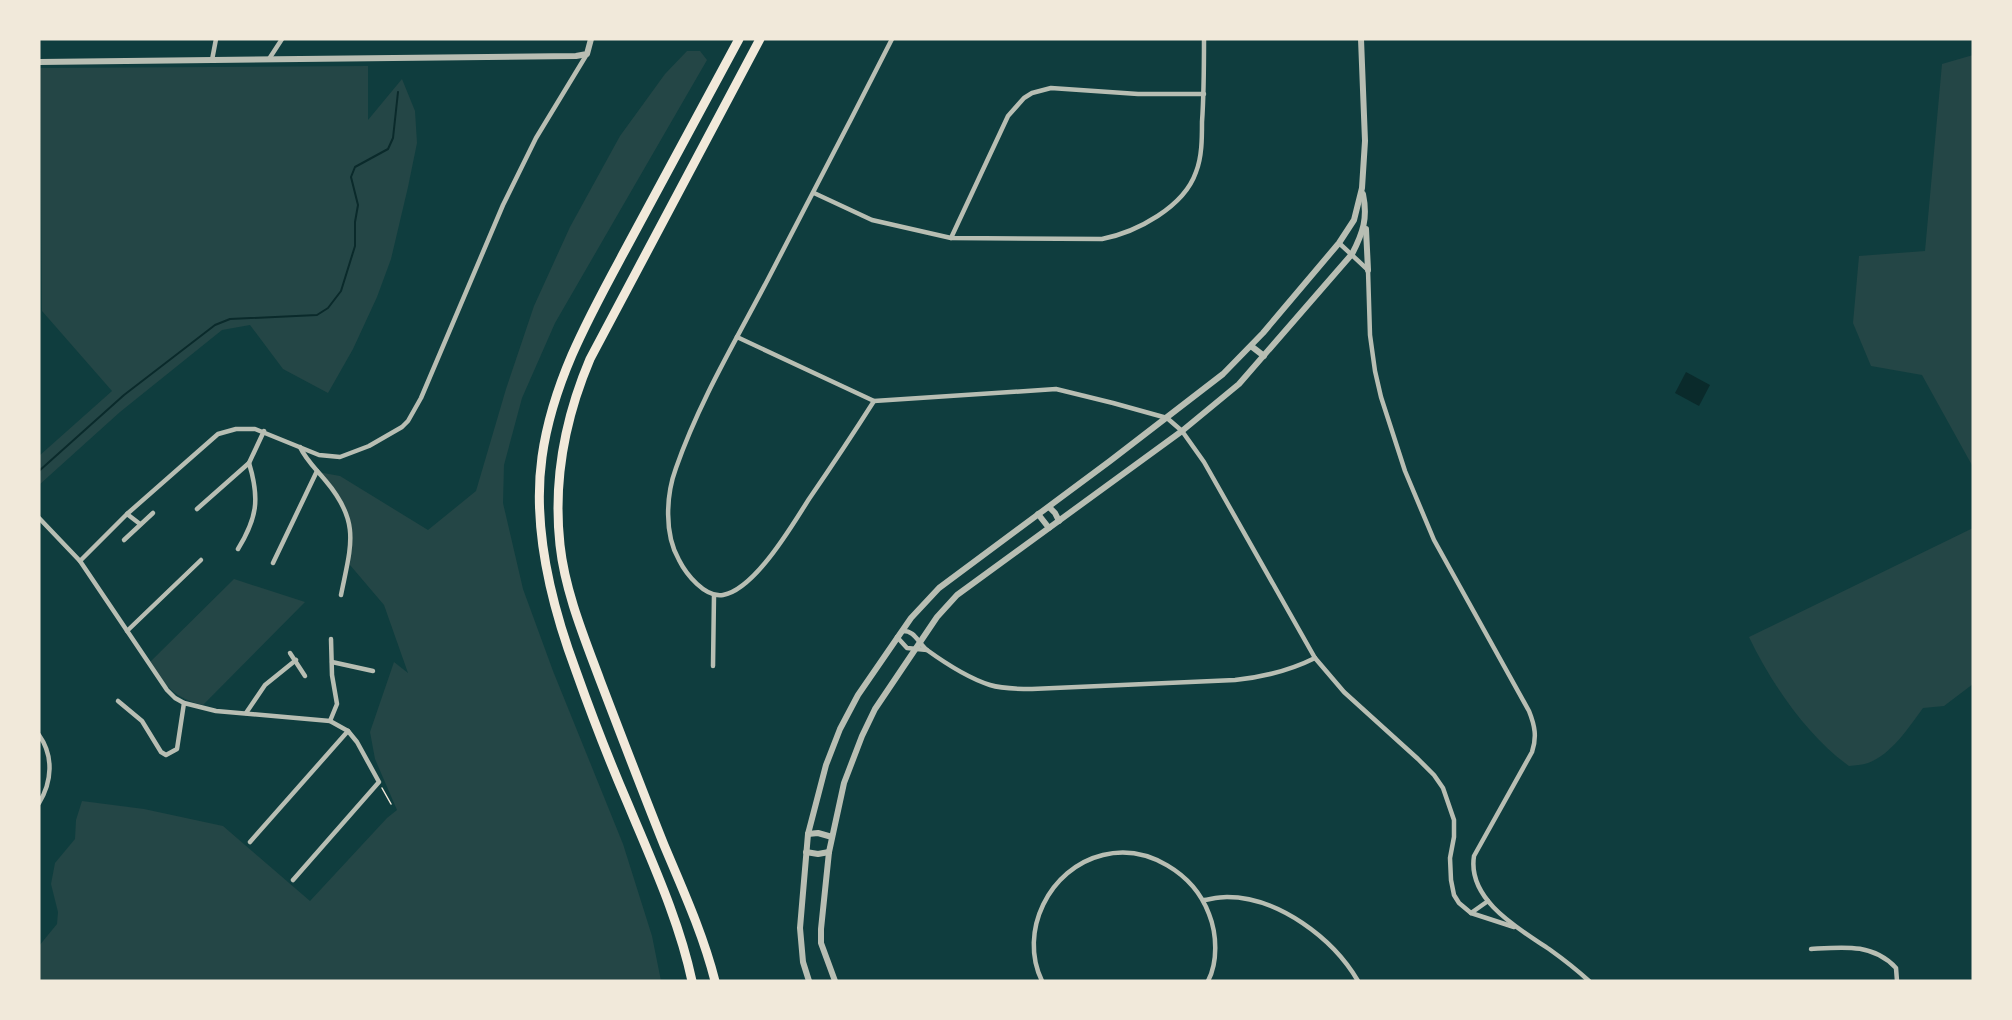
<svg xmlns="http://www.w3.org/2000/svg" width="2012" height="1020" font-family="'Public Sans',sans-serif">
	<rect width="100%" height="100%" fill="#0f3d3e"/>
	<!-- green -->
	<g fill="#244646">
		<path d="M687,51h13l7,9 -152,263 -33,75 -18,67 -1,38 20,86 30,82 70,173 29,92 9,45h-622v-35l18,-22 1,-12 -7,-28 4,-21 20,-24 1,-19 6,-19 62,8 79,17 87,75 77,-83 10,-8 -22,-51 -5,-27 24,-70 14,11 -24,-68 -34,-40v-34l-6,-19 -26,-40 22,4 88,54 48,-39 30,-102 28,-83 36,-79 50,-91 45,-62z"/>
		<path d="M1973,55v412l-51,-92 -51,-9 -18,-43 6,-67 66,-5 17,-187z"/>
		<path d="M368,66v54l34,-41 13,32 2,32 -9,44 -17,72 -14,38 -24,52 -25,44 -45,-24 -33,-44 -28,5 -102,82 -81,73v-29l73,-65 -70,-80 -2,-243z"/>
		<path d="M1973,528v156l-29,22 -21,2c-14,19 -32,47 -55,55 -6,2 -13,2 -19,3 -42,-30 -78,-83 -100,-129z"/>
		<path d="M234,579l71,23 -102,103c-29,-7 -37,-19 -54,-42z"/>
	</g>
	<!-- water -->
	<path fill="#0a2a2b" d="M1686,372l24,13 -11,21 -24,-13z"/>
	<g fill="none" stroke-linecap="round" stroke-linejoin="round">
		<!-- stream -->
		<path stroke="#0a2a2b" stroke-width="2" d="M39,471l85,-76 91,-70 15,-6 87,-4 11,-7 13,-17 14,-45v-24l3,-17 -7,-28 4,-10 33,-18 5,-11 5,-46"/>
		<!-- path -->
		<path stroke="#f1e9da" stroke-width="1.5" d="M382,788l9,16"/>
		<!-- minor -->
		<g stroke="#b8beb3" stroke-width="4.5">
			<path d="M269,59l13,-20"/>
			<path d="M212,60l4,-21"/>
			<path d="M814,193l58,27 79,18 151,1c35,-7 82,-32 94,-67 6,-15 6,-34 6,-50 2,-28 2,-55 2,-83"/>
			<path d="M951,238l57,-122 16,-18 8,-5 19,-5 87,6h66"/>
			<path d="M1339,243l29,27 2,65 5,36 6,26 24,74 29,69 95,171c6,15 8,26 3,41l-58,104c-7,44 45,73 75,93 14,10 27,20 40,32"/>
			<path d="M737,337l137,64 182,-12 57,14 54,15 15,13 22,31 111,196 29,34 74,67 16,16 9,13 11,32v17l-4,21 1,22 3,15 5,8 12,10 43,14"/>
			<path d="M874,401c-21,33 -43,66 -65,98 -14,22 -27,44 -44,64 -10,12 -26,29 -42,32 -18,3 -37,-21 -44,-35 -15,-26 -13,-65 -3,-92 23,-66 59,-126 91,-187 42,-81 84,-161 125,-242"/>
			<path d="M300,447c6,13 16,22 25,33 36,42 26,65 16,115"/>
			<path d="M197,509l52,-46 15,-32"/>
			<path d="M127,514l13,10"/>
			<path d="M39,518l41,43 87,129 8,8 9,5 32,8 114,10 18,10 9,11 22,40 -86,98"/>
			<path d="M124,540l29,-27"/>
			<path d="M238,549c19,-31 22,-50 11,-86"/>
			<path d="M80,561l47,-47 91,-80 18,-5h19l64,26 21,2 29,-11 33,-19 6,-6 13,-23 82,-193 33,-67 51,-84"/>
			<path d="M273,563l44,-92"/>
			<path d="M127,631l74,-71"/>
			<path d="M902,631c13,-1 16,12 25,19 18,13 41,28 63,35 13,4 28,4 42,4l203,-9c29,-3 54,-9 80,-22"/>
			<path d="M897,637l10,11 20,2"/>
			<path d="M290,653l15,23"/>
			<path d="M332,662l41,9"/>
			<path d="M713,666l1,-71"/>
			<path d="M118,701l24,20 19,31 5,3 11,-6 7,-46"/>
			<path d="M246,713l19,-28 31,-25"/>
			<path d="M330,721l7,-17 -5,-29 -1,-36"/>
			<path d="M39,735c15,21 13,47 0,68"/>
			<path d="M250,842l98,-111"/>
			<path d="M1204,900c7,-1 15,-3 23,-3 51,0 106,41 131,84"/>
			<path d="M1471,913l17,-12"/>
			<path d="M1811,949c32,-2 62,-6 85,19l1,13"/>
			<path d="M1042,981c-24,-49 7,-113 61,-126 45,-11 91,19 106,59 8,20 9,48 -1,67"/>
		</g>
		<!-- tertiary -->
		<g stroke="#b8beb3" stroke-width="6">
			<path d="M39,62l537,-6 11,-2 4,-15"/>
			<path d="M1366,229l2,41"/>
			<path d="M1251,346l13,10"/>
			<path d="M1049,507l6,6 4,8"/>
			<path d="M1038,514l11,14"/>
			<path d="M808,834l10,-1 14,4"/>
			<path d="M806,852l12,2 11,-2"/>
			<path d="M809,981l-6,-19 -3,-34 8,-94 18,-69 14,-36 18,-34 53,-77 28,-30 171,-127 113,-87 40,-41 76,-90 15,-23 8,-32 3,-47 -4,-102"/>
			<path d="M835,981l-14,-38v-14l8,-77 15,-69 18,-47 13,-27 62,-92 20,-22 225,-164 57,-47 113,-130c11,-21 16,-36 11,-60"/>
		</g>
		<!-- motorway -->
		<g stroke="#f1e9da" stroke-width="9">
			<path d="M692,981c-13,-61 -40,-119 -64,-177 -19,-44 -36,-88 -52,-133 -25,-67 -44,-143 -34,-214 11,-79 51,-147 88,-216 36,-67 73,-134 109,-202"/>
			<path d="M715,981c-12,-47 -32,-91 -51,-136 -22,-55 -43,-110 -64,-165 -16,-43 -35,-89 -40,-135 -7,-64 5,-127 30,-186l170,-320"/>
		</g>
	</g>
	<!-- border -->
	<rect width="2012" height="1020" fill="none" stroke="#f1e9da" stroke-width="81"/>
</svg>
